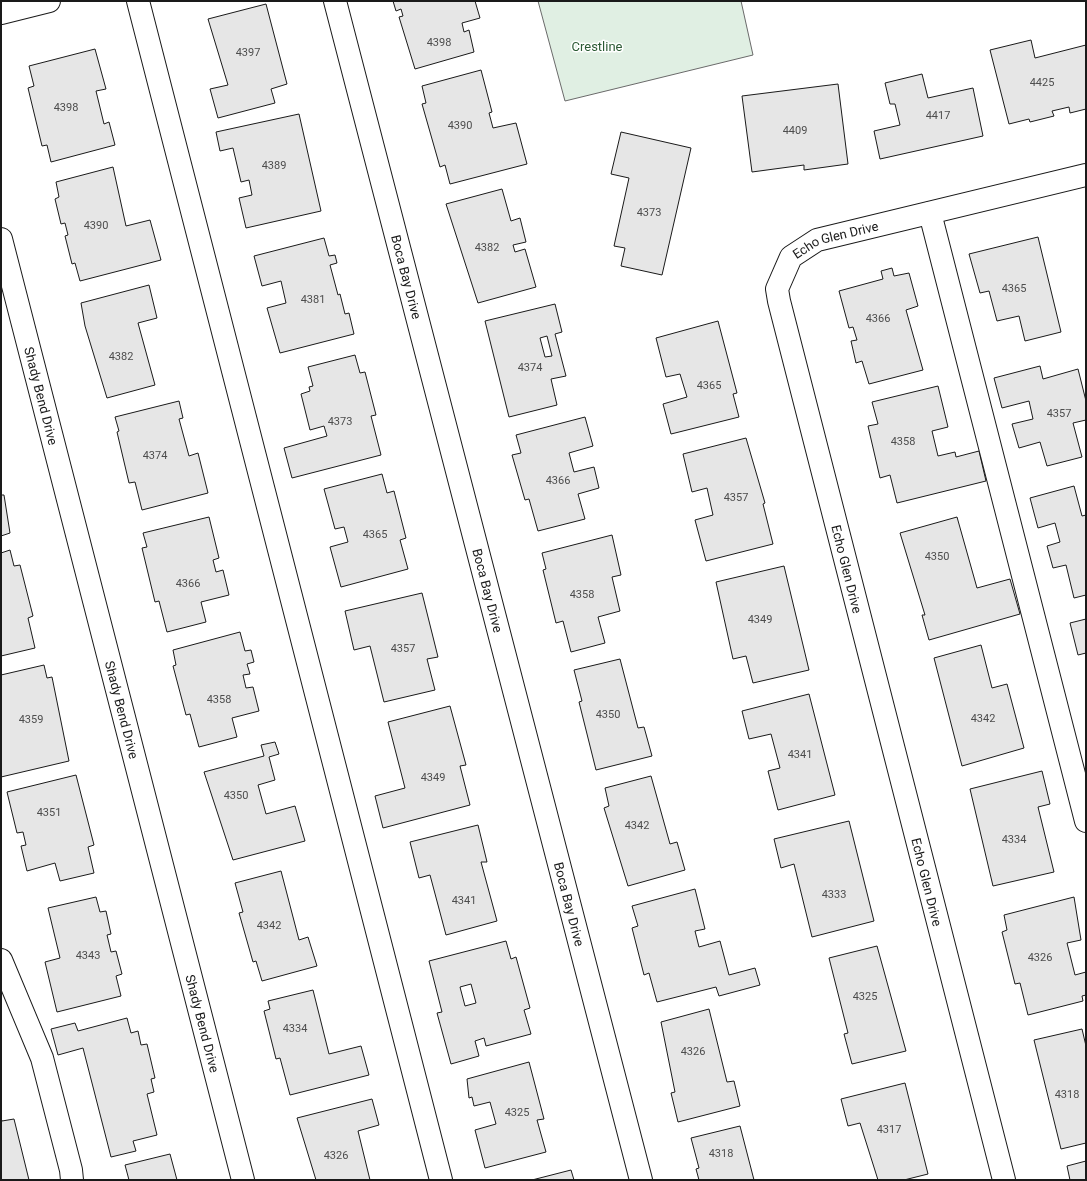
<svg xmlns="http://www.w3.org/2000/svg" width="1087" height="1181" font-family="Roboto,sans-serif">
	<rect width="100%" height="100%" fill="#fff"/>
	<!-- green -->
	<path fill="#e0efe3" stroke="#6a6a6a" d="M538,1h203l12,54 -188,46z"/>
	<!-- building -->
	<g fill="#e6e6e6" stroke="#1a1a1a" fill-rule="evenodd">
		<path d="M393,1h82l5,17 -18,5 2,9 5,-2 5,22 -59,17 -16,-52 4,-1 -2,-7 -5,2z"/>
		<path d="M266,4l21,80 -16,5 4,14 -57,15 -8,-29 18,-4 -20,-66z"/>
		<path d="M1031,40l4,18 51,-13v64l-16,4 -1,-6 -17,4 2,5 -24,6 -1,-3 -20,5 -19,-74z"/>
		<path d="M95,49l11,40 -10,2 8,33 5,-2 6,23 -64,17 -4,-17 -5,1 -14,-58 6,-2 -5,-20z"/>
		<path d="M481,70l11,42 -3,1 4,15 23,-5 11,41 -77,20 -5,-19 -5,2 -18,-63 4,-1 -4,-17z"/>
		<path d="M922,74l6,24 45,-10 10,48 -103,23 -6,-28 26,-6 -5,-21h-5l-5,-21z"/>
		<path d="M838,84l10,80 -44,6v-5l-52,7 -10,-76z"/>
		<path d="M299,114l22,97 -75,17 -7,-30 13,-3 -3,-15 -8,2 -8,-34 -13,3 -4,-19z"/>
		<path d="M621,132l70,16 -29,127 -41,-9 4,-18 -11,-2 15,-68 -18,-4z"/>
		<path d="M113,167l13,59 24,-6 11,40 -81,21 -5,-18 -3,1 -7,-28 3,-1 -3,-12 -4,1 -6,-25 4,-2 -3,-15z"/>
		<path d="M502,189l9,32 9,-3 6,24 -13,3 2,7 10,-3 11,38 -58,16 -32,-99z"/>
		<path d="M1038,237l23,95 -36,9 -6,-25 -22,5 -8,-30 -9,2 -11,-39z"/>
		<path d="M324,238l5,18 6,-1 2,8 -7,2 8,30 2,-1 5,20 4,-1 5,21 -74,19 -13,-45 19,-5 -5,-22 -19,5 -8,-30z"/>
		<path d="M892,268l2,8 15,-3 9,33 -12,4 17,60 -54,14 -7,-23 -6,2 -5,-22 6,-1 -4,-13 -4,1 -10,-37 44,-12 -2,-8z"/>
		<path d="M149,285l8,33 -19,5 17,62 -48,13 -22,-72 -4,-23z"/>
		<path d="M555,304l7,28 -7,2 11,42 -15,3 6,26 -48,12 -24,-96zM547,336l5,20 -7,1 -5,-19z"/>
		<path d="M718,321l19,72 -4,1 6,23 -68,17 -8,-30 24,-7 -7,-23 -14,3 -10,-39z"/>
		<path d="M355,355l5,18 5,-1 11,43 -5,1 10,39 -89,23 -8,-30 43,-12 -3,-10 -14,4 -9,-36 9,-3 -1,-4 4,-1 -5,-19z"/>
		<path d="M1040,366l3,13 35,-10 8,32v19l-13,3 9,34 -35,9 -7,-24 -21,6 -7,-24 21,-5 -4,-18 -27,7 -8,-30z"/>
		<path d="M938,386l10,41 -16,4 6,25 17,-4 1,5 23,-6 7,30 -89,22 -7,-28 -10,3 -12,-52 10,-2 -6,-22z"/>
		<path d="M179,401l4,17 -4,1 10,37 9,-3 10,40 -66,17 -7,-28 -6,1 -12,-51 2,-1 -4,-14z"/>
		<path d="M585,417l8,29 -24,7 5,19 20,-5 5,21 -21,6 7,25 -47,12 -9,-32 -4,1 -13,-45 9,-2 -5,-18z"/>
		<path d="M746,438l19,65 -2,1 10,40 -67,17 -11,-41 18,-5 -6,-27 -15,4 -9,-38z"/>
		<path d="M382,474l5,19 7,-2 12,47 -6,2 8,29 -67,18 -11,-40 18,-5 -4,-15 -9,2 -11,-40z"/>
		<path d="M1074,486l8,30 4,-1v80l-12,3 -8,-33 -13,3 -6,-22 13,-4 -5,-19 -17,5 -8,-30z"/>
		<path d="M1,495h3l6,38 -9,3z"/>
		<path d="M209,517l10,41 -6,2 3,12 7,-2 6,25 -28,7 5,20 -39,10 -8,-31 -4,1 -13,-54 5,-1 -4,-14z"/>
		<path d="M957,517l20,71 33,-9 10,35 -91,26 -7,-25h3l-25,-82z"/>
		<path d="M612,535l9,40 -9,2 8,34 -22,6 7,26 -34,9 -8,-31 -7,2 -13,-53 3,-1 -4,-16z"/>
		<path d="M10,550l4,16 6,-1 13,51 -5,2 7,30 -34,8v-103z"/>
		<path d="M784,566l25,104 -56,13 -7,-27 -13,3 -17,-77z"/>
		<path d="M422,593l16,64 -11,2 8,31 -51,12 -14,-56 -16,4 -9,-39z"/>
		<path d="M1086,619v35v-1l-8,2 -8,-32z"/>
		<path d="M240,632l5,19 6,-1 3,12 -7,2 3,10 -7,1 3,13 7,-1 6,24 -27,7 5,19 -38,10 -9,-33 -4,1 -13,-49 3,-1 -3,-15z"/>
		<path d="M981,645l11,43 15,-4 17,64 -62,18 -28,-108z"/>
		<path d="M620,659l18,69 6,-1 8,29 -56,14 -17,-68 3,-1 -8,-31z"/>
		<path d="M44,665l3,13 5,-1 17,84 -68,16v-102z"/>
		<path d="M809,694l26,101 -57,15 -10,-39 12,-3 -9,-34 -22,5 -7,-28z"/>
		<path d="M450,706l16,59 -6,1 10,39 -87,23 -8,-32 30,-8 -17,-66z"/>
		<path d="M275,742l4,12 -10,3 6,23 -17,5 8,29 29,-8 10,35 -72,19 -29,-88 60,-16 -3,-11z"/>
		<path d="M1042,771l8,33 -12,3 16,65 -61,14 -23,-97z"/>
		<path d="M76,775l18,70 -6,2 6,26 -34,8 -5,-18 -28,8 -6,-25 5,-1 -3,-13 -6,1 -10,-41z"/>
		<path d="M651,776l19,68 7,-2 8,28 -57,16 -24,-78 5,-2 -4,-18z"/>
		<path d="M849,821l25,100 -62,16 -18,-73 -13,4 -7,-29z"/>
		<path d="M478,825l9,37h-6l16,59 -51,14 -16,-60 -11,3 -9,-36z"/>
		<path d="M281,871l18,69 9,-3 9,29 -55,15 -6,-20 -3,1 -14,-49 4,-1 -8,-29z"/>
		<path d="M695,889l10,40 -10,2 4,16 21,-6 9,34 26,-7 5,17 -41,11 -3,-9 -59,15 -8,-29 -5,2 -12,-47 6,-2 -6,-20z"/>
		<path d="M96,897l4,15 6,-1 5,23 -4,1 4,17 5,-1 6,23 -6,2 5,20 -64,16 -12,-50 15,-4 -12,-50z"/>
		<path d="M1074,897l7,43 -14,3 8,32 11,-3v23l-4,1 1,5 -55,14 -8,-32 -5,1 -13,-52 5,-2 -3,-15z"/>
		<path d="M506,941l5,18 5,-2 14,51 -6,2 7,24 -45,12 -2,-8 -9,3 4,15 -28,8 -14,-51 5,-1 -13,-51zM471,984l5,19 -11,3 -5,-19z"/>
		<path d="M877,946l29,105 -54,13 -8,-30 4,-1 -19,-75z"/>
		<path d="M313,990l16,64 32,-8 8,29 -79,20 -10,-37 -4,1 -12,-48 6,-2 -2,-8z"/>
		<path d="M709,1009l18,73 7,-1 6,25 -62,16 -7,-29 4,-1 -14,-70z"/>
		<path d="M127,1018l4,15 7,-2 3,14 6,-1 8,34 -4,1 3,13 -7,2 10,41 -24,6 3,10 -25,6 -28,-109 -25,7 -7,-26 24,-6 3,8z"/>
		<path d="M1082,1029l4,17v97l-25,6 -27,-109z"/>
		<path d="M529,1062l15,57 -7,1 9,32 -61,16 -10,-38 21,-6 -6,-22 -16,4 -2,-9 -3,1 -2,-19z"/>
		<path d="M905,1083l23,91 -24,6h-26l-18,-57 -12,3 -7,-27z"/>
		<path d="M372,1099l7,26 -21,6 12,49h-54l-19,-62z"/>
		<path d="M1,1118l1,3 12,-2 15,61h-28z"/>
		<path d="M740,1126l14,54h-55l-3,-11 3,-1 -8,-30z"/>
		<path d="M170,1154l7,26h-48l-4,-15z"/>
		<path d="M1086,1161v19h-16l-3,-14z"/>
		<path d="M571,1170l3,10h-42z"/>
	</g>
	<g fill="none" stroke-linecap="round" stroke-linejoin="round">
		<!-- minor casing -->
		<g stroke="#1a1a1a" stroke-width="24">
			<g id="minor">
				<path d="M138,1l303,1179"/>
				<path id="s1" d="M335,1l306,1179"/>
				<path d="M1,13l48,-12"/>
				<path d="M930,213l156,608"/>
				<path id="s2" d="M1,239l242,941"/>
				<path d="M1,960l41,98 29,112 1,10"/>
				<path id="s3" d="M1004,1180l-225,-879 -2,-12 14,-32 26,-17 269,-65"/>
			</g>
		</g>
		<!-- minor -->
		<use href="#minor" stroke="#fff" stroke-width="22"/>
	</g>
	<g text-anchor="middle" stroke-width="3" stroke-linejoin="round" paint-order="stroke">
		<!-- number labels -->
		<g font-size="11" fill="#4d4d4d">
			<text x="439" y="46">4398</text>
			<text x="248" y="56">4397</text>
			<text x="1042" y="86">4425</text>
			<text x="66" y="111">4398</text>
			<text x="938" y="119">4417</text>
			<text x="460" y="129">4390</text>
			<text x="795" y="134">4409</text>
			<text x="274" y="169">4389</text>
			<text x="649" y="216">4373</text>
			<text x="96" y="229">4390</text>
			<text x="487" y="251">4382</text>
			<text x="1014" y="292">4365</text>
			<text x="313" y="303">4381</text>
			<text x="878" y="322">4366</text>
			<text x="121" y="360">4382</text>
			<text x="530" y="371">4374</text>
			<text x="709" y="389">4365</text>
			<text x="1059" y="417">4357</text>
			<text x="340" y="425">4373</text>
			<text x="903" y="445">4358</text>
			<text x="155" y="459">4374</text>
			<text x="558" y="484">4366</text>
			<text x="736" y="501">4357</text>
			<text x="375" y="538">4365</text>
			<text x="937" y="560">4350</text>
			<text x="188" y="587">4366</text>
			<text x="582" y="598">4358</text>
			<text x="760" y="623">4349</text>
			<text x="403" y="652">4357</text>
			<text x="219" y="703">4358</text>
			<text x="608" y="718">4350</text>
			<text x="983" y="722">4342</text>
			<text x="31" y="723">4359</text>
			<text x="800" y="758">4341</text>
			<text x="433" y="781">4349</text>
			<text x="236" y="799">4350</text>
			<text x="49" y="816">4351</text>
			<text x="637" y="829">4342</text>
			<text x="1014" y="843">4334</text>
			<text x="834" y="898">4333</text>
			<text x="464" y="904">4341</text>
			<text x="269" y="929">4342</text>
			<text x="88" y="959">4343</text>
			<text x="1040" y="961">4326</text>
			<text x="865" y="1000">4325</text>
			<text x="295" y="1032">4334</text>
			<text x="693" y="1055">4326</text>
			<text x="1067" y="1098">4318</text>
			<text x="517" y="1116">4325</text>
			<text x="889" y="1133">4317</text>
			<text x="721" y="1157">4318</text>
			<text x="336" y="1159">4326</text>
		</g>
		<!-- park labels -->
		<g font-size="13" fill="#2b5a34" stroke="#fff">
			<text x="597" y="51">Crestline</text>
		</g>
		<!-- street labels -->
		<g font-size="13" fill="#1a1a1a" stroke="#fff">
			<text dy="5" stroke="none"><textPath href="#s3" startOffset="1003">Echo Glen Drive</textPath></text>
			<text dy="5" stroke="none"><textPath href="#s1" startOffset="285">Boca Bay Drive</textPath></text>
			<text dy="5" stroke="none"><textPath href="#s2" startOffset="162">Shady Bend Drive</textPath></text>
			<text transform="translate(847 569) rotate(76)" y="5">Echo Glen Drive</text>
			<text dy="5" stroke="none"><textPath href="#s1" startOffset="609">Boca Bay Drive</textPath></text>
			<text dy="5" stroke="none"><textPath href="#s2" startOffset="486">Shady Bend Drive</textPath></text>
			<text transform="translate(927 882) rotate(76)" y="5">Echo Glen Drive</text>
			<text dy="5" stroke="none"><textPath href="#s1" startOffset="933">Boca Bay Drive</textPath></text>
			<text dy="5" stroke="none"><textPath href="#s2" startOffset="810">Shady Bend Drive</textPath></text>
		</g>
	</g>
	<!-- border -->
	<rect width="1087" height="1181" fill="none" stroke="#1a1a1a" stroke-width="4"/>
</svg>
